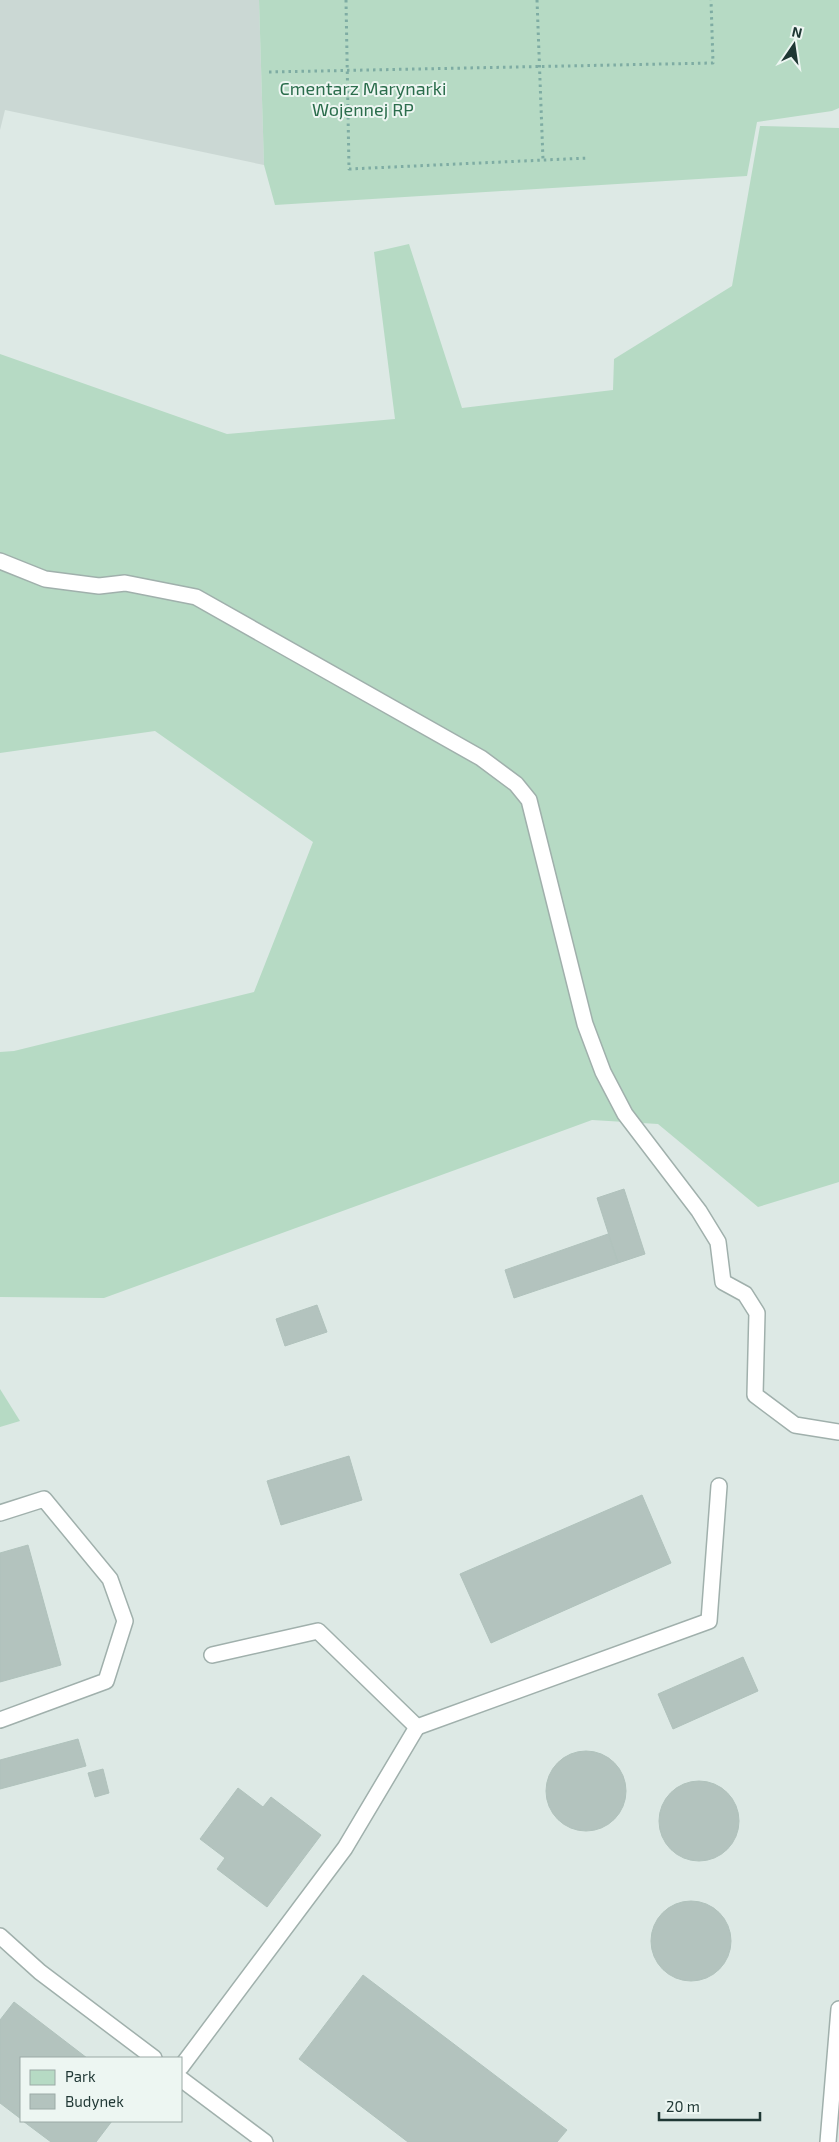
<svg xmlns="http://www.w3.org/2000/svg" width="839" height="2142" font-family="'Exo 2',sans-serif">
	<rect width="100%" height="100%" fill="#dde9e5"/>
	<!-- built -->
	<path fill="#cbd8d4" d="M0,0h259l5,165 -259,-55 -5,20z"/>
	<!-- green -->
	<g fill="#b6dac4">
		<path d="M259,0h580v108l-7,3 -75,11 -10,54 -472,29 -11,-40z"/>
		<path d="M760,126l79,2v1054l-81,25 -100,-83 -66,-4 -488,178 -104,-1v-245l14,-1 240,-59 59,-150 -158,-111 -155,22v-399l227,80 168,-15 -21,-167 35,-8 53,164 151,-18 1,-31 118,-73z"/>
		<path d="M0,1389l20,32 -20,6z"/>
	</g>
	<!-- building -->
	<g fill="#b3c3be" stroke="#b0c2bc">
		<path d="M624,1189l21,65 -27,9 -21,-65z"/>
		<path d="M608,1234l10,29 -104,35 -9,-28z"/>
		<path d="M317,1305l10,27 -42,14 -9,-27z"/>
		<path d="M349,1456l13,44 -81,25 -14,-44z"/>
		<path d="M642,1495l29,68 -180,80 -31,-69z"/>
		<path d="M28,1545l33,120 -61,17v-129z"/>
		<path d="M743,1657l15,34 -85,38 -15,-35z"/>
		<path d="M78,1739l8,27 -86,23v-29z"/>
		<circle cx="586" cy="1791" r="40"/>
		<path d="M103,1769l6,24 -14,4 -7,-24z"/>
		<circle cx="699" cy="1821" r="40"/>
		<path d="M238,1788l25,19 8,-10 50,38 -54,72 -50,-38 8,-11 -25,-19z"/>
		<circle cx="691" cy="1941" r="40"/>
		<path d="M363,1975l204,155 -10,12h-149l-109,-83z"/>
		<path d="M14,2002l73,56h-66v61l-21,-16v-83z"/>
		<path d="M23,2121h89l-16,21h-45z"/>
	</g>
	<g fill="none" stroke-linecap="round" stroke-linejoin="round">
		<!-- service casing -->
		<g stroke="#a0b0ac" stroke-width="18">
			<g id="service">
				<path d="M0,561l45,18 54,7 26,-3 71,14 285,161 35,26 13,16 56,224 18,48 22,42 74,97 19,31 5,40 22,12 12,19 -2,82 40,30 44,7"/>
				<path d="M0,1513l44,-14 66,80 15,42 -19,60 -106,39"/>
				<path d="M212,1655l106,-24 99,96 292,-106 10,-135"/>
				<path d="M0,1936l40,36 114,86"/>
				<path d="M181,2067l164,-219 72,-121"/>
				<path d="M181,2079l84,63"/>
				<path d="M828,2142l11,-133"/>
			</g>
		</g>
		<!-- path -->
		<g stroke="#7eaca3" stroke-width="3" stroke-dasharray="2.5 4" stroke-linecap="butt">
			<path d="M346,0l3,169 239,-11"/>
			<path d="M537,0l6,160"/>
			<path d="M269,72l444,-9 -2,-63"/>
		</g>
		<!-- service -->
		<use href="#service" stroke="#fff" stroke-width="15"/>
	</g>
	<g text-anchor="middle" stroke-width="4" stroke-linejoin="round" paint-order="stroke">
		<!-- park labels -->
		<g font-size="18" fill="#2b6d4c" stroke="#edf6f2">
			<text x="363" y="95">Cmentarz Marynarki<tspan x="363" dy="21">Wojennej RP</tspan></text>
		</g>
	</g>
	<!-- legend -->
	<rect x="20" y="2057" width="162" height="65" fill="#edf6f2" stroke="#9baaa6"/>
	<rect x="30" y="2070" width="25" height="15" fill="#b6dac4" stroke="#9baaa6"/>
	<text x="65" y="2082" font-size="15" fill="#1f3734">Park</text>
	<rect x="30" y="2094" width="25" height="15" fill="#b3c3be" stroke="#9baaa6"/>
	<text x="65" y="2107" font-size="15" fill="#1f3734">Budynek</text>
	<!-- north arrow -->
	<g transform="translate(794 45) rotate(13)" stroke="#edf6f2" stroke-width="4" paint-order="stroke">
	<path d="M0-4L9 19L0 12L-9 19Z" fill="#1f3734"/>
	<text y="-8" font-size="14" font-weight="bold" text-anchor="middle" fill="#1f3734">N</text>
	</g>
	<!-- scale -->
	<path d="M659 2112v8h101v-8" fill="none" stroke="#1f3734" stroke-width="2.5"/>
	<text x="666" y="2112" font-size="15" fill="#1f3734" stroke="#edf6f2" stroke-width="4" paint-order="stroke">20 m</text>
</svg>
